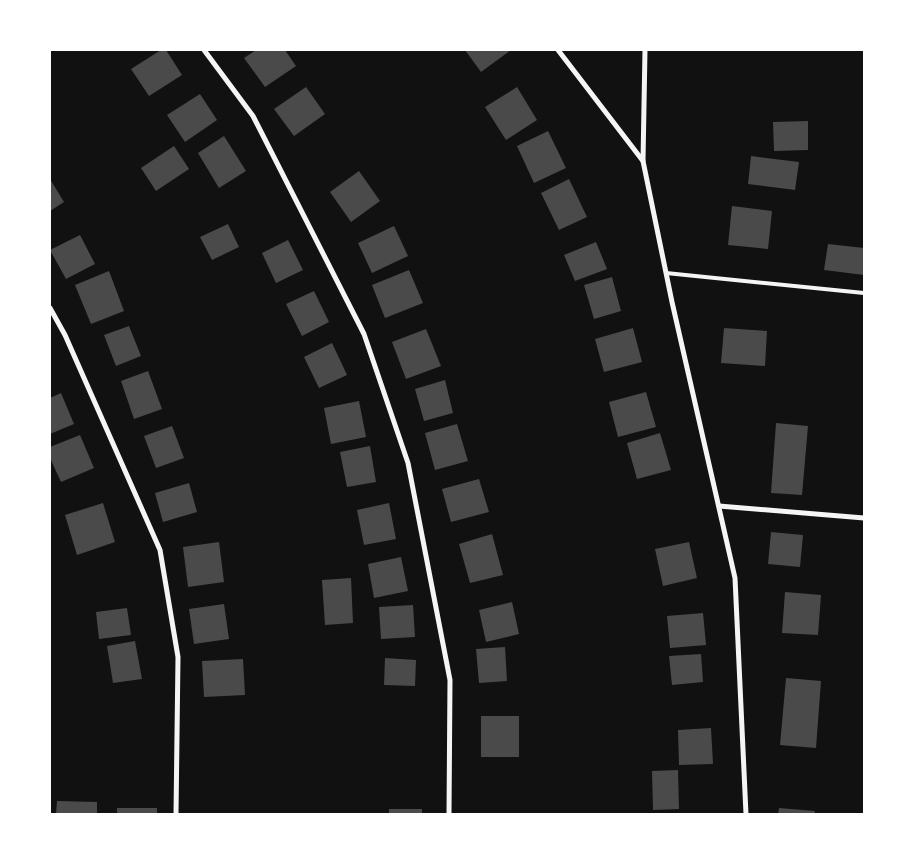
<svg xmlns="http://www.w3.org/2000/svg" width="914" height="864" font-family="'Exo 2',sans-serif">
	<rect width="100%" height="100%" fill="#111"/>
	<!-- building -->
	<g fill="#4a4a4a">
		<path d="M161,50h5l16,25 -33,21 -18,-27z"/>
		<path d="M256,50h29l11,16 -31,21 -21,-29z"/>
		<path d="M465,50h46l-30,22z"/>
		<path d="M306,87l19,27 -31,22 -20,-27z"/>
		<path d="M517,87l20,33 -31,20 -21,-33z"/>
		<path d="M200,94l17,26 -32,22 -18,-27z"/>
		<path d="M808,121v29l-34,1 -1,-29z"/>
		<path d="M548,131l18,37 -32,15 -17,-37z"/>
		<path d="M224,136l22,35 -27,17 -21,-35z"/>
		<path d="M174,146l15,23 -33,22 -15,-23z"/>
		<path d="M751,156l48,6 -4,28 -47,-6z"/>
		<path d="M359,171l21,30 -29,21 -21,-30z"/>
		<path d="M50,179l14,23 -14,9z"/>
		<path d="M569,179l18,38 -28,13 -18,-37z"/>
		<path d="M732,206l40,5 -4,38 -40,-4z"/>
		<path d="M228,224l11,23 -27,13 -12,-23z"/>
		<path d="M394,226l14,30 -36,17 -14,-30z"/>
		<path d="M80,235l15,29 -29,15 -16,-29z"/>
		<path d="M288,240l15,30 -27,13 -14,-30z"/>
		<path d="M596,242l11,27 -32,12 -11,-26z"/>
		<path d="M828,244l36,4v27l-40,-5z"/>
		<path d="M409,270l14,33 -38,15 -13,-33z"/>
		<path d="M109,271l15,40 -33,13 -16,-39z"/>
		<path d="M612,277l9,34 -27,8 -10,-34z"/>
		<path d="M314,291l15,31 -27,14 -16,-32z"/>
		<path d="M129,326l12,30 -25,10 -12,-31z"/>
		<path d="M633,328l9,34 -38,10 -9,-33z"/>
		<path d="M724,328l43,3 -2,35 -44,-3z"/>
		<path d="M426,329l15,37 -35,13 -14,-37z"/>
		<path d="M332,343l15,32 -28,13 -15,-31z"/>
		<path d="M148,371l14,38 -28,10 -13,-38z"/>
		<path d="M445,380l8,33 -29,8 -9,-32z"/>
		<path d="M646,392l10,35 -38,10 -9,-35z"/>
		<path d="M61,393l13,31 -24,10v-36z"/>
		<path d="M359,401l7,36 -35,7 -7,-36z"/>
		<path d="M776,423l32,3 -6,69 -31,-2z"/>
		<path d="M457,424l11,37 -33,9 -10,-37z"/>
		<path d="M172,426l12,32 -28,10 -12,-32z"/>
		<path d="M660,433l11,37 -34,9 -10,-36z"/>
		<path d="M80,435l14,33 -33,14 -11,-24v-11z"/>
		<path d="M370,446l6,36 -29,5 -7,-35z"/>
		<path d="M479,479l10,33 -38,10 -9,-33z"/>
		<path d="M189,483l8,29 -34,10 -8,-29z"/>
		<path d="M103,503l12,39 -38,13 -12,-40z"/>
		<path d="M389,503l7,36 -32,6 -7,-35z"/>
		<path d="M771,532l32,3 -3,32 -32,-3z"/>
		<path d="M492,534l11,41 -33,8 -11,-39z"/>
		<path d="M219,542l5,40 -36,5 -5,-40z"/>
		<path d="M689,542l8,36 -34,8 -8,-37z"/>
		<path d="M401,557l7,34 -34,7 -6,-34z"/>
		<path d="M351,578l2,45 -28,2 -3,-45z"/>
		<path d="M785,592l36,3 -3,40 -36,-2z"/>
		<path d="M512,602l7,32 -33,8 -7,-32z"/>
		<path d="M224,604l5,35 -35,5 -5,-35z"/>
		<path d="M413,605l2,32 -34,2 -2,-32z"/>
		<path d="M127,608l4,27 -32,4 -3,-27z"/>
		<path d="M703,613l3,32 -36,3 -3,-32z"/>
		<path d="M135,641l7,38 -29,4 -6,-37z"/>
		<path d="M505,647l2,34 -28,2 -3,-34z"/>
		<path d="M701,654l2,28 -31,3 -3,-29z"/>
		<path d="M385,658l31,2 -1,26 -31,-1z"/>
		<path d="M243,659l2,36 -41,2 -2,-36z"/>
		<path d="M786,678l35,3 -5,67 -36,-3z"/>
		<rect x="481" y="716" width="38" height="41"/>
		<path d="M711,728l2,36 -34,1 -1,-35z"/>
		<path d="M678,770l1,39 -26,1 -1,-39z"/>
		<path d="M57,801l40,1v12h-41z"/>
		<rect x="117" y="808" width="40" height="6"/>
		<path d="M779,808l36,3 -1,3h-36z"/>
		<rect x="389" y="809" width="33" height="5"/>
	</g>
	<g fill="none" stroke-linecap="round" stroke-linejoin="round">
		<!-- service -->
		<path stroke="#f5f5f5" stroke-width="4" d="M666,273l198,20"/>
		<!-- minor -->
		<g stroke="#f5f5f5" stroke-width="5">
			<path d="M204,50l49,66 111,218 44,129 42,217 -1,134"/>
			<path d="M558,50l85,111 29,141 63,276 11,236"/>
			<path d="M643,161l2,-111"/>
			<path d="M50,308l15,27 95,215 18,107 -2,157"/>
			<path d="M719,506l145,12"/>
		</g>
	</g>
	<!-- border -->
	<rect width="914" height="864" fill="none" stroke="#ffffff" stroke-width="102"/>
</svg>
